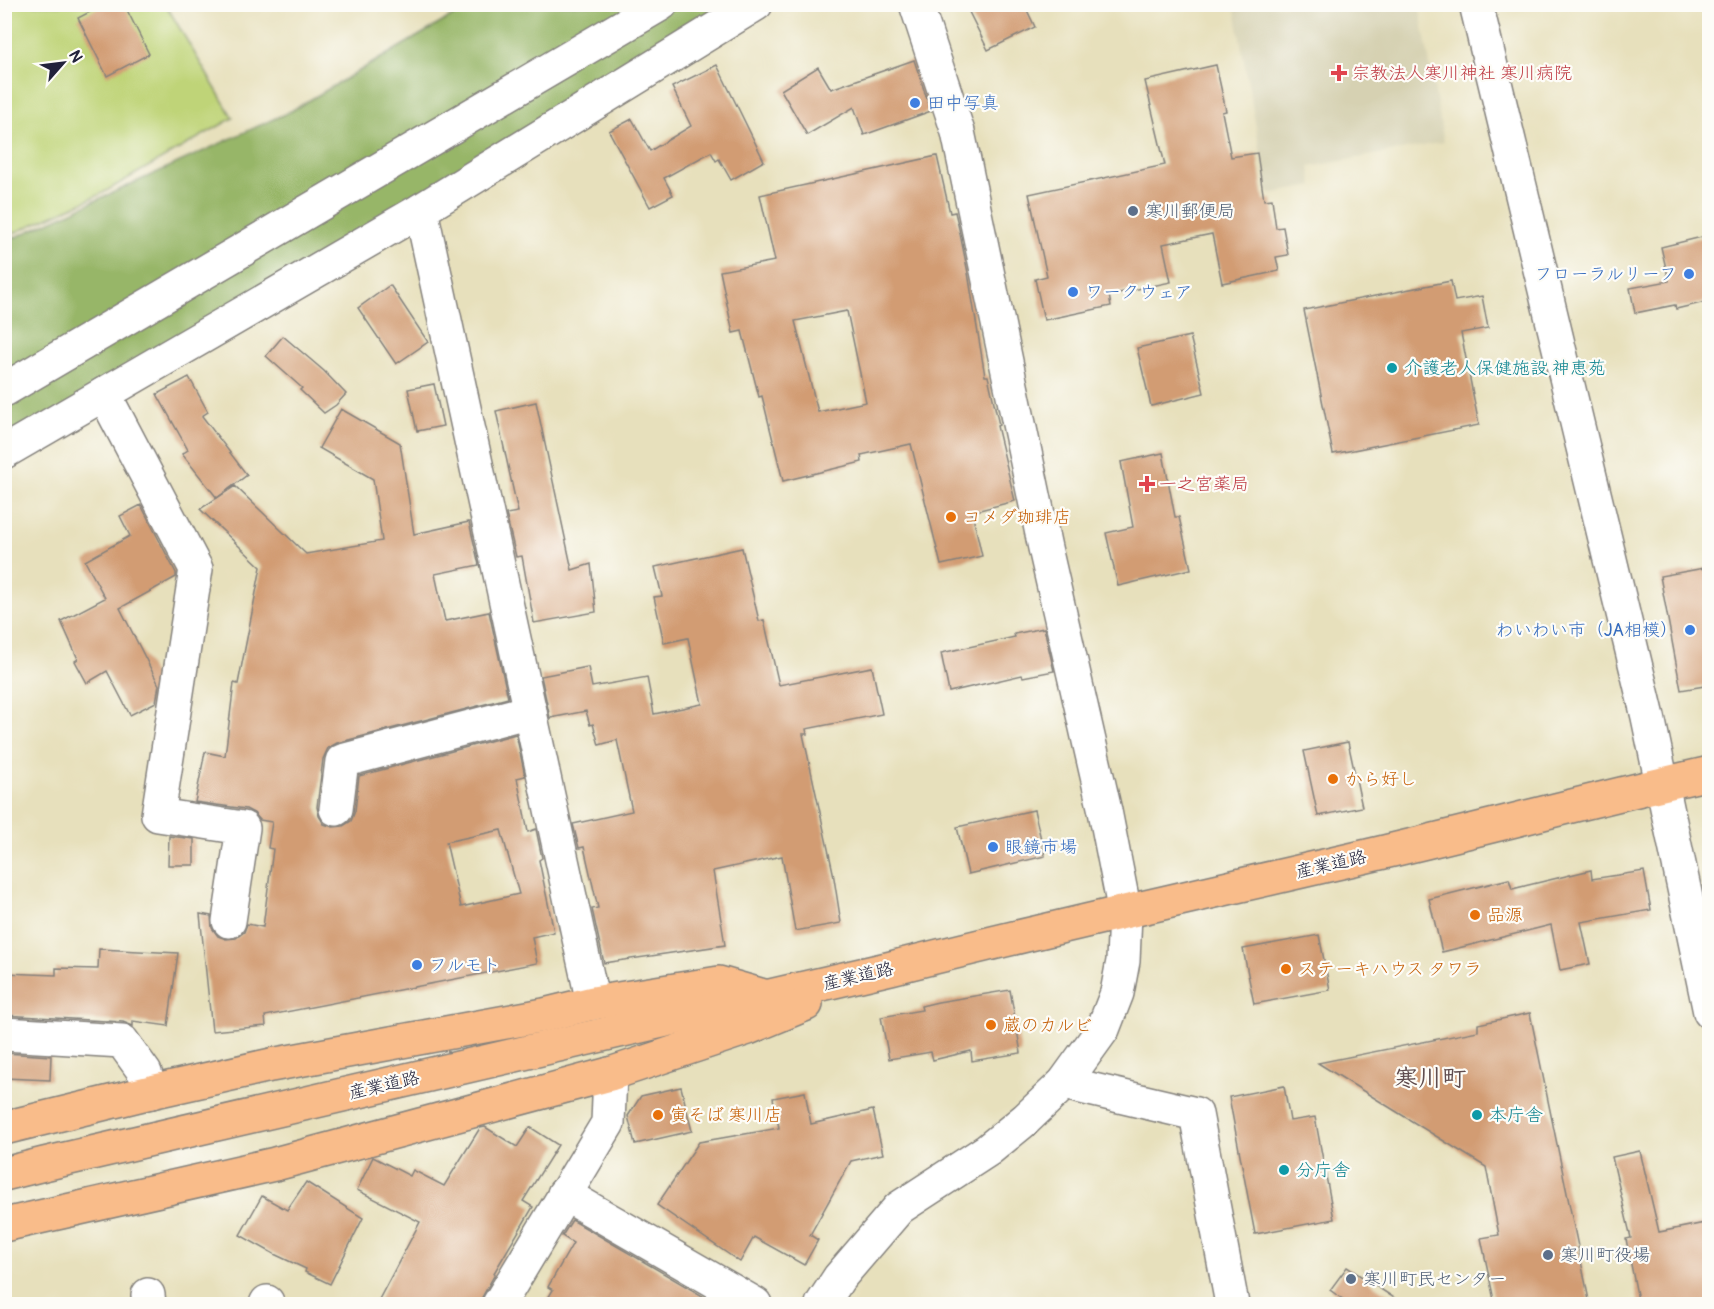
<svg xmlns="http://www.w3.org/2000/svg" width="1714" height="1309" font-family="Pangolin,'Klee One',sans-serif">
	<rect width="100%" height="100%" fill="#fdfcf7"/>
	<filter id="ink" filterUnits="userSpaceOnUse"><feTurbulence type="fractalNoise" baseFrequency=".0167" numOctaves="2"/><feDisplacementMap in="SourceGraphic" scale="12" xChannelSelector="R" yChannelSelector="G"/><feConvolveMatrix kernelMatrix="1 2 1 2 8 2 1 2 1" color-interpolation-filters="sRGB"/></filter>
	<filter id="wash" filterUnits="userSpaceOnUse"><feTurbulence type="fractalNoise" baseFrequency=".008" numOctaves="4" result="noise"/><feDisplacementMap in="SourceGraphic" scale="24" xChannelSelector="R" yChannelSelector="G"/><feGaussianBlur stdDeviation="1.35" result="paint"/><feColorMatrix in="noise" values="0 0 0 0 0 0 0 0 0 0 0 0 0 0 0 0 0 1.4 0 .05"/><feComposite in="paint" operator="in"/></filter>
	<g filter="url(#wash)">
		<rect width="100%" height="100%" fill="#e7e0bc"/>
		<!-- built -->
		<path fill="#d6d1b2" d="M1234,5h185l25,137 -135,25 4,19 -45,8z"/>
		<!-- green -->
		<path fill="#bfd478" stroke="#707b5a" stroke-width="1.5" d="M5,5h161l67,113 -132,76 -96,43z"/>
		<!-- forest -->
		<path fill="#97b668" stroke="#5c6c52" stroke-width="1.5" d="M471,5h270l-736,450v-213l286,-131z"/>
		<g id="blocks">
			<!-- building -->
			<g fill="#d29c73" fill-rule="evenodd">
				<path d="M105,4h19l25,50 -42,22 -29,-58z"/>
				<path d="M965,4h59l11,23 -47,23z"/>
				<path d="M914,60l17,51 -67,24 -10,-28 -47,28 -26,-45 37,-23 13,22z"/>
				<path d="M717,65l47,96 -33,19 -12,-21 -3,2 -5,-9 -47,26 9,17 -23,12 -41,-76 23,-12 18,32 41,-25 -19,-39z"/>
				<path d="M1216,65l10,46 -4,1 9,45 26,-4 7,47 8,-1 4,29 7,-1 5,28 -12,2 3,14 -57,12 -10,-49 -49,10 8,38 -62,13 2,11 -67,14 -9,-41 12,-3 -18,-82 136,-29 -20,-84z"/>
				<path d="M937,156l13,57 5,-1 4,17 9,44 17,103h3l11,49 -2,1 18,75 -43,11 10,44 -41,9 -30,-121 -50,11 1,7 -79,19 -21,-85 -3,1 -17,-66 -9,2 -13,-62 55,-10 -15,-66zM847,311l19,91 -48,10 -23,-91z"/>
				<path d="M1710,235v66l-34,8 -1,-4 -40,8 -5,-25 39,-7 -8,-34z"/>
				<path d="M1451,281l4,20 27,-5 6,32 -27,5 18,92 -146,29 -29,-144z"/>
				<path d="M390,285l38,57 -32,22 -38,-56z"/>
				<path d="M283,336l41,35 22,23 -10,11 -12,8 -24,-23 2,-2 -36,-32z"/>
				<path d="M1190,336l14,57 -53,13 -14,-58z"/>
				<path d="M189,377l19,35 -6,4 45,59 -30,23 -35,-44 6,-4 -31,-56z"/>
				<path d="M434,384l9,42 -26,5 -9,-42z"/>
				<path d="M536,402l36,168 19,-6 5,48 -62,11 -12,-67 -6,1 -10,-43 12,-2 -22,-101z"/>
				<path d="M341,409l59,34 14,91 55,-12 10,43 -44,9 10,47 44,-9 19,86 -171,45 -9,5 -5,11 -6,48 2,9 5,8 9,3 10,-1 8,-5 4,-10 4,-35 157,-42 9,42 -8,2 11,54 8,-3 6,29 -3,2 15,72 -22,5 5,26 -272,53 1,10 -54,5 -12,-117 11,2 1,12 6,8 8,3 10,-1 8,-6 3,-8 16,3 10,-78 -5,-1 4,-26 -12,-2 -6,-7 -8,-4 -51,-7 10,-50 20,4 9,-73 4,1 23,-117 -61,-58 35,-23 71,68 76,-13 -9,-62 -54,-31zM501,830l18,64 -58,13 -15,-65z"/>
				<path d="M1163,453l12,64h4l12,52 -73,17 -12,-53 27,-6 -12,-65z"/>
				<path d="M141,505l35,68v4l-56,31 39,77 -3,17 -26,13 -23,-44 -20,12 -12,-22 3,-2 -17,-38 44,-23 -20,-37 45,-25 -10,-20z"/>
				<path d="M742,548l17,73 5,-1 15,65 93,-18 10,47 -76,15 1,5h-4l30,138 8,51 -46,8 -13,-75 -69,15 12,74 -121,18 -12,-54 6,-1 -14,-61 -5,1 -6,-24 59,-13 -15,-71 -18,5 -6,-21 -3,1 -4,-14 -36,7 -9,-42 47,-9 4,20 55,-10 7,37 48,-10 -14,-66 -24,5 -10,-46 8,-1 -7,-29z"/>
				<path d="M1710,567v118l-29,5 -21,-114z"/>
				<path d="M1044,628l10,43 -31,6 -1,-2 -73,17 -8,-39 74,-16 -1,-3z"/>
				<path d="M1348,742l14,65 -44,9 -14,-65z"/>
				<path d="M1034,810l11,46 -77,18 -11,-47z"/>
				<path d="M169,836l25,3v26h-26z"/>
				<path d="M1591,870l1,9 52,-8 7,39 -70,12 9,42 -30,6 -9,-45 -109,27 -13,-53 80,-20 3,10z"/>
				<path d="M1319,935l11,55 -76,14 -11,-55z"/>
				<path d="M99,949l79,4 -10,73 -35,-5v5l-10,-4 -119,-7v-42l52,2v-7l42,1z"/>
				<path d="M1010,990l11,63 -49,8 -1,-10 -38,9 -2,-8 -42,7 -8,-42 41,-7 -1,-4 17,-4z"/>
				<path d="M1530,1013l60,292h-95l-14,-67 18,-3 -13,-68 -168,-104 160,-32v-7z"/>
				<path d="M4,1053l47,3 -1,24 -46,-2z"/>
				<path d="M1284,1086l6,35 25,-4 19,102 -79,15 -26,-137z"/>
				<path d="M681,1087l11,44 -57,13 -7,-28 13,-20z"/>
				<path d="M805,1092l6,32 62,-14 10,44 -32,7 -41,74 8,5 -14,25 -50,-28 -14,25 -83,-57 42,-63 80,-14 -6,-30z"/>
				<path d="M485,1127l32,20 13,-20 28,18 -35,56 10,6 -39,66 1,1 -14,25 -3,6h-102l44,-83 -63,-32 16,-33 37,19 3,-6 31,16 36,-58z"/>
				<path d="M1640,1151l19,81 51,-10v83h-71l-13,-66 5,-1 -19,-81z"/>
				<path d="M306,1182l57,36 -33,66 -25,-12 1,-3 -32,-15 -34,-19 22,-39 25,14z"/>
				<path d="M572,1220l146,85h-174l9,-15 -5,-3 25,-44 -11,-7z"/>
				<path d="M1347,1267l58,38h-54l-21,-15z"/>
			</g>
		</g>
	</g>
	<g filter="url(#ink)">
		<use href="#blocks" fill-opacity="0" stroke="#84817c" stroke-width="1.5"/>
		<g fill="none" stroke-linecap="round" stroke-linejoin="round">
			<!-- minor casing -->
			<g stroke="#84817c" stroke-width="36">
				<g id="minor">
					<path d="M1476,4l172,713 62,295"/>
					<path d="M421,210l172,793"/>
					<path d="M4,390l657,-386"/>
					<path d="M104,394l92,175 -38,246 85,13 -14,93"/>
					<path d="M4,452l417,-242 335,-206"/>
					<path d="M336,809l6,-48 188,-50"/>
					<path d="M4,1034l118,7 23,32 6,19"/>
					<path d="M1064,1083l132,31 36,190"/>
					<path d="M564,1194l191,110"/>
					<path d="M148,1295l1,9"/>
					<path d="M266,1304l1,-2"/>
					<path d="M499,1304l109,-181 2,-49"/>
					<path d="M822,1304l17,-26 60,-70 89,-58 38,-31 38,-36 39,-54 14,-36 6,-32 2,-48 -20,-102 -60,-263 -87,-416 -42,-128"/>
				</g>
			</g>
			<!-- major casing -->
			<g stroke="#84817c" stroke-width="36">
				<g id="major">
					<path d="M4,1128l147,-36 120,-27 273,-50 49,-12 126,-20 45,13"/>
					<path d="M4,1174l40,-10 847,-196c162,-41 326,-77 489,-115 110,-26 219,-55 330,-80"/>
					<path d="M4,1225l271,-61 335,-90 138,-46 58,-24"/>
				</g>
			</g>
			<!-- minor -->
			<use href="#minor" stroke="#fff" stroke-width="33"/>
			<!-- major -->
			<use href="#major" stroke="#f9bc8a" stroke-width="33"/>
		</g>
	</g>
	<!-- markers -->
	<g fill="#e0444e" stroke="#fdfcf7" stroke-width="2">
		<path d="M1336 64h6v6h6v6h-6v6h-6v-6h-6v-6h6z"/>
		<path d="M1144 475h6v6h6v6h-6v6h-6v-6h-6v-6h6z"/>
	</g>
	<g fill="#3f7fe0" stroke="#fdfcf7" stroke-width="2">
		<circle cx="915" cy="103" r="6"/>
		<circle cx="1689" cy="274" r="6"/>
		<circle cx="1073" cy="292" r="6"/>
		<circle cx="1690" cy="630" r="6"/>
		<circle cx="993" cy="847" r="6"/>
		<circle cx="417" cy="965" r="6"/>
	</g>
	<g fill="#5c6f8a" stroke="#fdfcf7" stroke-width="2">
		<circle cx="1133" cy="211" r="6"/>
		<circle cx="1548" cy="1255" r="6"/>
		<circle cx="1351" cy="1279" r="6"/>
	</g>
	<g fill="#0f9aa8" stroke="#fdfcf7" stroke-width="2">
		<circle cx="1392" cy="368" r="6"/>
		<circle cx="1477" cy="1115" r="6"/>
		<circle cx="1284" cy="1170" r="6"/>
	</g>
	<g fill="#e8710a" stroke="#fdfcf7" stroke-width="2">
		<circle cx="951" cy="517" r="6"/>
		<circle cx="1333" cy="779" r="6"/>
		<circle cx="1475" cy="915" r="6"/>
		<circle cx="1286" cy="969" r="6"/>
		<circle cx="991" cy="1025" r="6"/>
		<circle cx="658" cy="1115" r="6"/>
	</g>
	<g text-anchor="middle" stroke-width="4.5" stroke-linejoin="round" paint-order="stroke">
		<!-- health labels -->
		<g font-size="18" fill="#be3a42" stroke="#fdfcf7" text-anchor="start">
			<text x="1352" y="79">宗教法人寒川神社 寒川病院</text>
			<text x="1159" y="490">一之宮薬局</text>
		</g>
		<!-- shop labels -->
		<g font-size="18" fill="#366cbe" stroke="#fdfcf7" text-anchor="start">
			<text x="927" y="109">田中写真</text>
			<text x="1677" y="280" text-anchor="end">フローラルリーフ</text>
			<text x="1085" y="298">ワークウェア</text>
			<text x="1678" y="636" text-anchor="end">わいわい市（JA相模）</text>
			<text x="1005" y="853">眼鏡市場</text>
			<text x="429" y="971">フルモト</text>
		</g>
		<!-- service labels -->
		<g font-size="18" fill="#4e5e75" stroke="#fdfcf7" text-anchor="start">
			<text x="1145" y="217">寒川郵便局</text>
			<text x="1560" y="1261">寒川町役場</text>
			<text x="1363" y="1285">寒川町民センター</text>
		</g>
		<!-- culture labels -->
		<g font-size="18" fill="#0d838f" stroke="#fdfcf7" text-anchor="start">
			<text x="1404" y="374">介護老人保健施設 神恵苑</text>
			<text x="1489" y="1121">本庁舎</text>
			<text x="1296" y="1176">分庁舎</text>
		</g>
		<!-- food labels -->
		<g font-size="18" fill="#c56008" stroke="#fdfcf7" text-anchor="start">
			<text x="963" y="523">コメダ珈琲店</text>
			<text x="1345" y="785">から好し</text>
			<text x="1487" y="921">品源</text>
			<text x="1298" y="975">ステーキハウス タワラ</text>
			<text x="1003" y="1031">蔵のカルビ</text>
			<text x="670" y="1121">寅そば 寒川店</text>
		</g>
		<!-- street labels -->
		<g font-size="18" fill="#22223b" stroke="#fdfcf7">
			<text transform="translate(1331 864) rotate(-13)" y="6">産業道路</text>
			<text transform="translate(858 976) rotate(-13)" y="6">産業道路</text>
			<text transform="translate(384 1085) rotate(-13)" y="6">産業道路</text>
		</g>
		<!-- district labels -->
		<g font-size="24" font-weight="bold" fill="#604d4f" stroke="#fdfcf7">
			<text x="1430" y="1086">寒川町</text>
		</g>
	</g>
	<!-- margin -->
	<rect width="1714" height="1309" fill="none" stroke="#fdfcf7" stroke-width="24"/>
	<!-- north arrow -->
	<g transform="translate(63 63) rotate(62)" stroke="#fdfcf7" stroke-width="4.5" paint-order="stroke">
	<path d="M0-4.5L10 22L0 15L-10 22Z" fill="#22223b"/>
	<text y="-9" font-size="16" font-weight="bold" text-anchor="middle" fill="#22223b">N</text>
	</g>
</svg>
